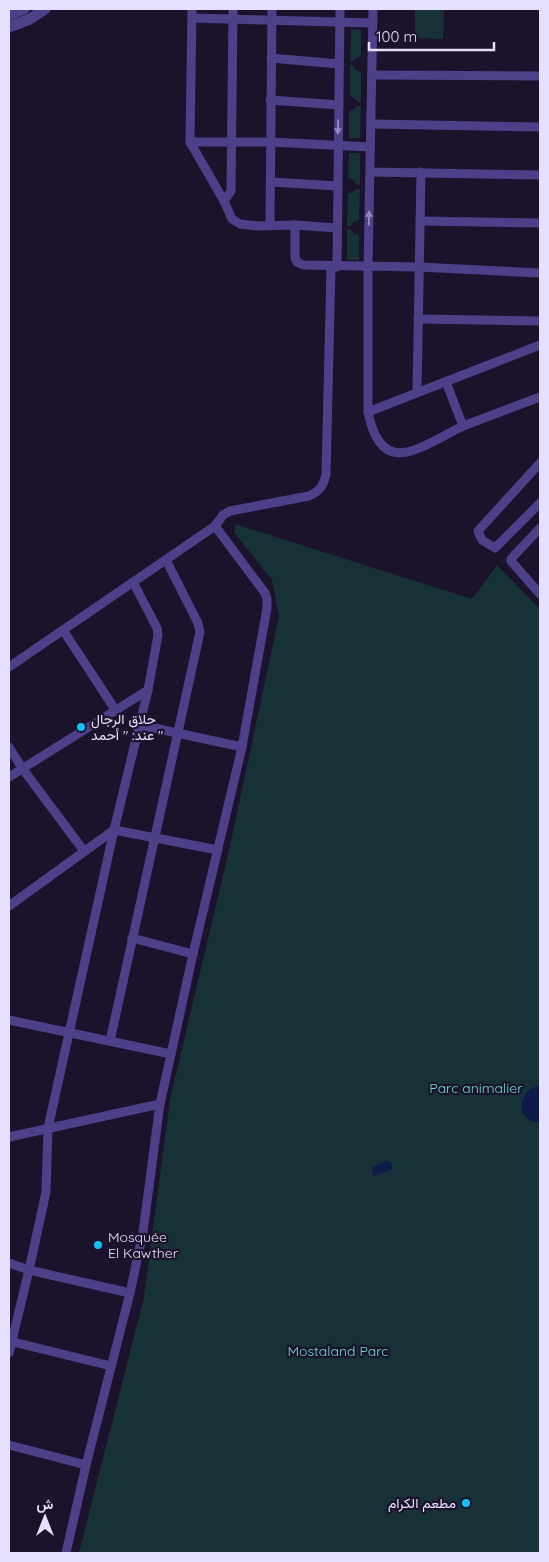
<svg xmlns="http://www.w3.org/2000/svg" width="549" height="1562" font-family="Quicksand,Vazirmatn,sans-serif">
	<rect width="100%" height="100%" fill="#1b132c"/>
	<!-- green -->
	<g fill="#163236">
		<path d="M415,9h29l-1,30 -28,-1z"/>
		<path d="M351,29l10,1v26l-6,3 -1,2h-4z"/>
		<path d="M350,65h3l2,4 6,3v30h-3l-5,-5 -3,-1z"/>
		<path d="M357,106h4l-1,32h-11v-26z"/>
		<path d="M349,153h11v32l-4,-1 -3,-4 -5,-2z"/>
		<path d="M356,189h4l-1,31 -6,2 -2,4h-4l1,-32 5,-2z"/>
		<path d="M347,229h3l4,5 5,1v25h-12z"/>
		<path d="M235,524l237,75 25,-34 43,44v944h-461l65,-256 26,-198 60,-253 49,-230 -7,-36 -38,-48z"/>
	</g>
	<!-- water -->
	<g fill="#0e1b4a">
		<path d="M540,1085v38c-26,-2 -23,-32 0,-38z"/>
		<path d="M385,1161h3l4,3v5l-17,7 -2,-1 -1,-7z"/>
	</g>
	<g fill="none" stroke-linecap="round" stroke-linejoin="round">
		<!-- minor -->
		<g stroke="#4d4088" stroke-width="9">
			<path d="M192,9l-2,133 34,59 8,18 8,5 17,2 38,-1 42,3"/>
			<path d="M373,9l-5,258v145l172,-67"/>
			<path d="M192,18l181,5"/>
			<path d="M271,58l68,6"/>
			<path d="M372,75l168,1"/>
			<path d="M270,100l69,5"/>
			<path d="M371,124l169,3"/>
			<path d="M190,142h81l99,5"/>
			<path d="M370,172l170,3"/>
			<path d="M271,182l67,4"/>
			<path d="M224,201l7,-10 2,-182"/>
			<path d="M420,221l120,2"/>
			<path d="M270,225l2,-216"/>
			<path d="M295,225v33l2,4 6,3 116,2 121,6"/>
			<path d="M337,267l3,-258"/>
			<path d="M418,319l122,2"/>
			<path d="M446,382l17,44 77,-29"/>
			<path d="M417,392l4,-220"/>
			<path d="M368,412c14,69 53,34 95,14"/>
			<path d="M540,463l-62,68 4,9 13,8 45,-45"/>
			<path d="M215,526l8,-11 7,-4 79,-15c11,-5 14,-10 17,-21l5,-208"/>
			<path d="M540,528l-29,31v2l29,33"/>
			<path d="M63,630l53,81"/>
			<path d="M9,667l206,-141 50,67 2,6v9l-25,139 -49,207 -33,150 -17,128 -13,61 -44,172 -20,88"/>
			<path d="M140,725l102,22"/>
			<path d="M9,747l13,21 62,83"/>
			<path d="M9,777l139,-87"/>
			<path d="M9,906l105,-76 104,20"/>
			<path d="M132,938l61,16"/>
			<path d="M9,1020l162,34"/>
			<path d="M110,1041l90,-409 -2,-9 -32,-63"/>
			<path d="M9,1137l151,-33"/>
			<path d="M9,1263l20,7 101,23"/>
			<path d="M9,1341l102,25"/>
			<path d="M9,1353l20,-83 17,-78 2,-64 66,-298 34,-140 10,-55 -1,-7 -24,-46"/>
			<path d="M9,1445l77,20"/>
		</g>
		<!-- tertiary -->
		<g stroke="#4d4088" stroke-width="11">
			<path d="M9,15l15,-6"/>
			<path d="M9,27l21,-8 15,-10"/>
		</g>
	</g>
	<!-- one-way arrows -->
	<defs><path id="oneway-solid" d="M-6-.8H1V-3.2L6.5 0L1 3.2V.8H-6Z" transform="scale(1.25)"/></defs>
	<g fill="#9288bd">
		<use href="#oneway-solid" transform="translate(338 127) rotate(91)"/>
		<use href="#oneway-solid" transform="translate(369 218) rotate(-89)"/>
	</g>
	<!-- markers -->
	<g fill="#14bff4" stroke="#1b132c" stroke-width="2">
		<circle cx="81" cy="727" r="5"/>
		<circle cx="98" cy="1245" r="5"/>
		<circle cx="466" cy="1503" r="5"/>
	</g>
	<g text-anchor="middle" stroke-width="4.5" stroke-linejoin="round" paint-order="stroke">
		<!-- poi labels -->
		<g font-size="14" fill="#e7dffe" stroke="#1b132c" text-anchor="start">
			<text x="91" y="724">حلاق الرجال<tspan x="91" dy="16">عند: " أحمد "</tspan></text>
			<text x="108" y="1242">Mosquée<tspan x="108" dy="16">El Kawther</tspan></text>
			<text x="456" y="1508" text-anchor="end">مطعم الكرام</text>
		</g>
		<!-- park labels -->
		<g font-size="14" fill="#6cdcd0" stroke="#1b132c">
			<text x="476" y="1093">Parc animalier</text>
			<text x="338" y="1356">Mostaland Parc</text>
		</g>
	</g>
	<!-- border -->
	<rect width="549" height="1562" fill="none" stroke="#e7dffe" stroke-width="20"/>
	<!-- north arrow -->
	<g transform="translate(45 1517)" stroke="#1b132c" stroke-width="4" paint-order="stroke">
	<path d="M0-4L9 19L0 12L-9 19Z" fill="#e7dffe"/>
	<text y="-8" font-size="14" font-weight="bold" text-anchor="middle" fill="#e7dffe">ش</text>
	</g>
	<!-- scale -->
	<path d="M369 42v8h125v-8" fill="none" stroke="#e7dffe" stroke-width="2.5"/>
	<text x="376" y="42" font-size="15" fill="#e7dffe" stroke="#1b132c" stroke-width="4" paint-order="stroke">100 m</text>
</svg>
